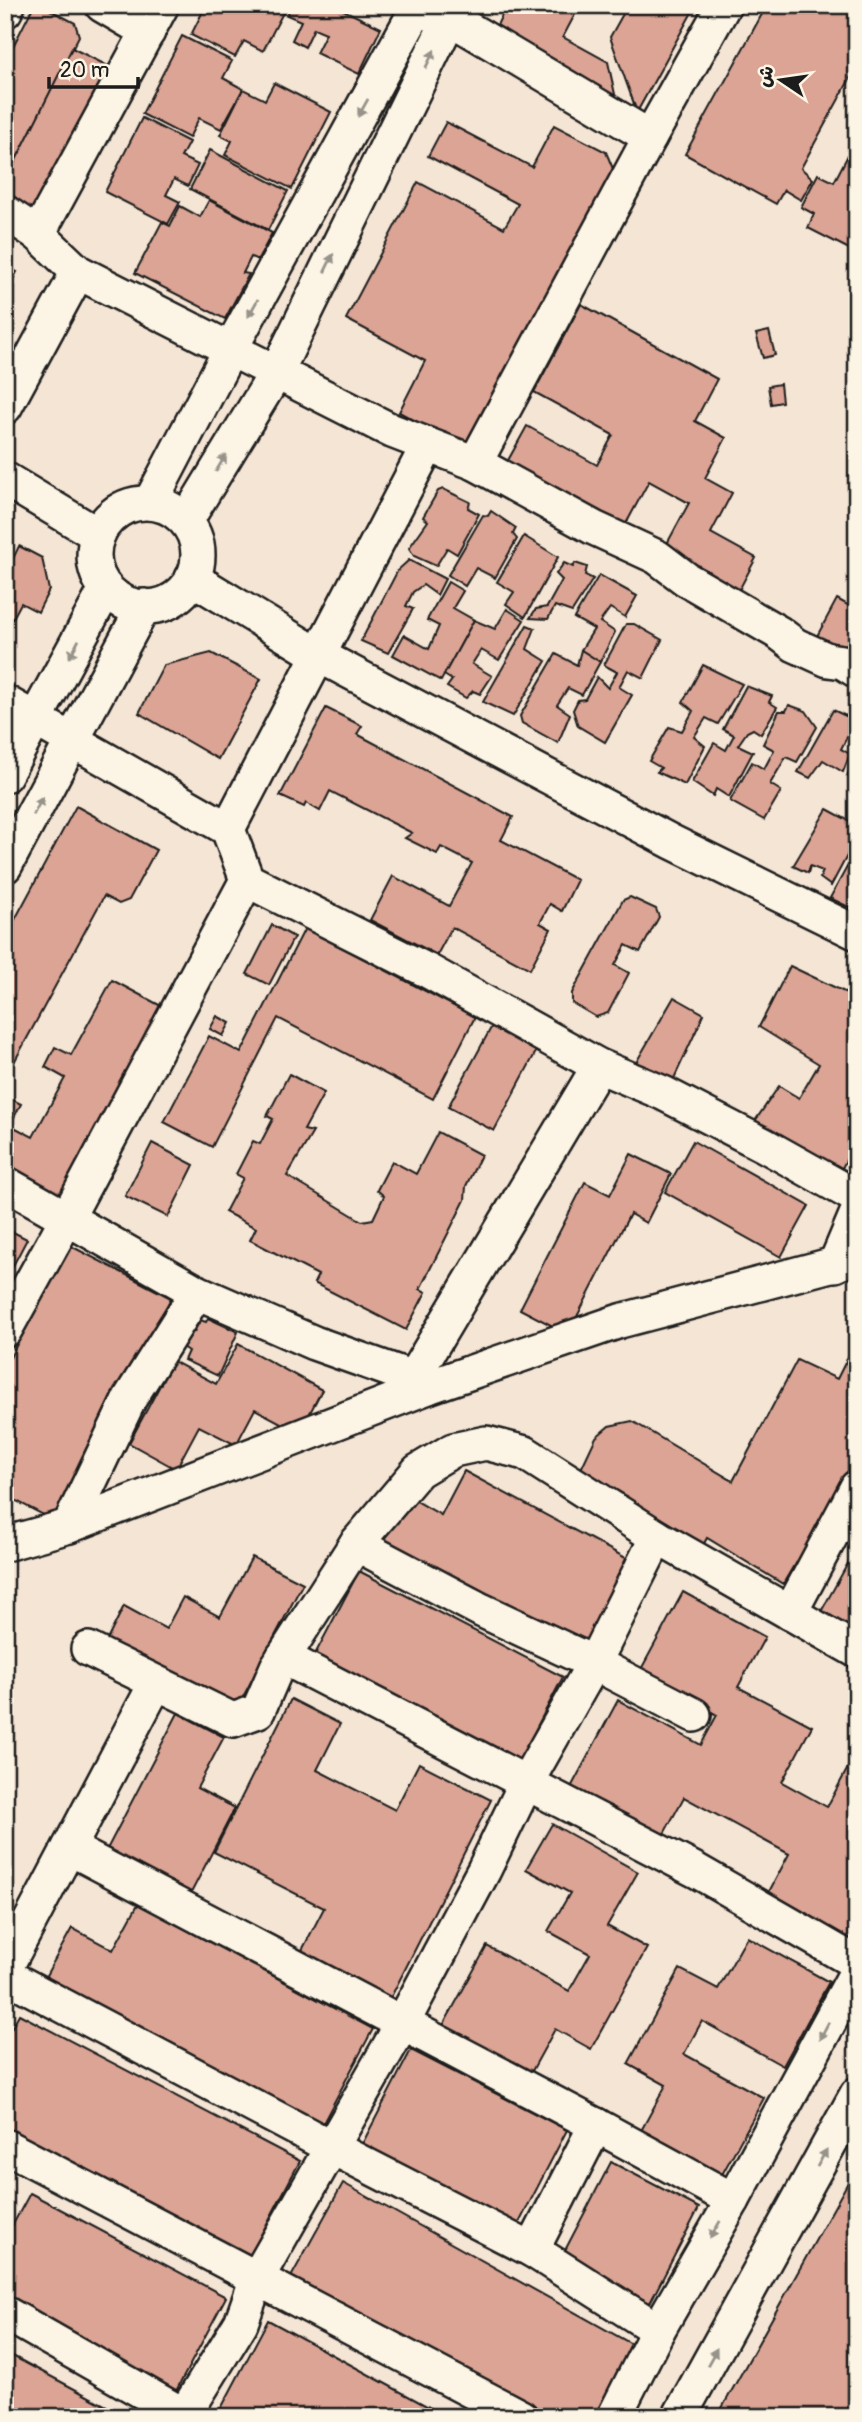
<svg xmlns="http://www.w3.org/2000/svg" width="862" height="2422" font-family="Pangolin,'Playpen Sans Arabic',sans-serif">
	<rect width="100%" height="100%" fill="#f5e5d5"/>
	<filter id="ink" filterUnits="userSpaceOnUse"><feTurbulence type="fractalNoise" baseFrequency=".0143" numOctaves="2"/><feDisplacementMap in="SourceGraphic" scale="14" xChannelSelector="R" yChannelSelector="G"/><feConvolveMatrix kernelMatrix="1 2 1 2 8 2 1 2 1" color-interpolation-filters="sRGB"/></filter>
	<g filter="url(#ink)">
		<!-- building -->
		<g fill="#dba494" stroke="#1c1c1c" stroke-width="2">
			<path d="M34,5h7l34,18 4,13 -74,146v-120z"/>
			<path d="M206,5h81l-24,46 -19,-10 -9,16 -44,-22z"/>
			<path d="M292,5h41l48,23 -22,46 -43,-21 10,-20 -12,-5 -9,19 -13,-7 9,-19 -14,-6z"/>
			<path d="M507,5h73l-17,32 45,25 8,37 -124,-64z"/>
			<path d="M628,5h68l-59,107 -27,-75z"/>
			<path d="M767,5h90v61l-56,102 12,11 -12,21 -17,-10 -8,14 -91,-50z"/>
			<path d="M182,36l50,25 -9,17 20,11 -22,40 -22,-11 -10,20 -47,-24z"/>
			<path d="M72,48l38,19 -73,147 -32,-16v-16z"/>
			<path d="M274,83l57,29 -39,77 -67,-34 7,-14 -12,-6 23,-46 22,11z"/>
			<path d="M142,118l47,24 -8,15 17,8 -10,21 -14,-7 -8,16 14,7 -12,22 -63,-32z"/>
			<path d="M446,122l86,45 22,-42 52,27 10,24 -144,275 -73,-39 26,-51 -79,-42 72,-137 86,46 14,-24 -90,-48z"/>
			<path d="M857,138v115l-49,-25 6,-14 -13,-7 17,-33 16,8z"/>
			<path d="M210,150l78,41 -20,39 -78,-41z"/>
			<path d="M209,200l63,33 -14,27 -7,-3 -8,16 6,1 -24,45 -90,-46 27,-51 8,4 10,-20 20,11z"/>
			<path d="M5,266l12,6 -12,22z"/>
			<path d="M581,304l136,75 -22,42 31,17 -21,40 27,15 -21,40 45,25 -18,34 -75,-41 26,-48 -40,-22 -29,54 -114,-71 21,-38 70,39 16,-30 -79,-43z"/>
			<path d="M769,331l6,24 -12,3 -7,-24z"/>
			<path d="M5,351l11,6 -11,20z"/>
			<path d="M780,384l2,18 -11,2 -3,-18z"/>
			<path d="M443,489l27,13 -2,6 11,6 -22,40 -10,-6 -11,18 -22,-10 -5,-8 19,-27 -5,-4 15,-26z"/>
			<path d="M491,511l25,17 -3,6 4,5 -22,39 -19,-10 -11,18 -17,-11 35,-60 5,1z"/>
			<path d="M524,536l34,21 -33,60 -19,-13 8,-12 -17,-10z"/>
			<path d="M19,546l23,12 7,32 -11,22 -17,-9 -16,30v-68l4,2z"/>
			<path d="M409,560l36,19 -8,16 -14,-10 -10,7 -7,14 7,3 -25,44 -27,-12 37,-71z"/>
			<path d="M564,563l9,4 2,-4 12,4 -2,8 8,4 -21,33 -17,-6 -7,13 -18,-1 6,-9 11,-2 15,-27 -6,-6z"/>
			<path d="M599,575l38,21 -12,21 -15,-9 -10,14 15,10 -15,30 -19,-12 13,-21 -20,-11z"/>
			<path d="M448,582l15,9 -10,17 21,12 -33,61 -48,-26 11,-20 25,14 10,-23 -12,-6z"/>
			<path d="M837,599l20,11v48l-40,-22z"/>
			<path d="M507,609l17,11 -25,40 -18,-10 -9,14 20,12 -12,18 -7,-3 -7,7 -19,-11 5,-7 -8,-5 30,-55 21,9z"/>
			<path d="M626,624h8l28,16 -19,38 -15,-8 -9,17 13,8 -27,47 -27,-16 -5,-16 5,-10 7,-1 12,-22 11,11 9,-16 -13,-7z"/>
			<path d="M527,625l8,3 -8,21 19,12 -33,55 -30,-14z"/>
			<path d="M581,650l19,12 -18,33 -14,-7 -11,17 13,9 -12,29 -36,-20 -2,-7 36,-62 21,11z"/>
			<path d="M211,653l50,26 -43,80 -79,-46 25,-48z"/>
			<path d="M703,665l39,19 -24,40 -12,-6 -12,19 11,9 -20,39 -28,-13 4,-4 -12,-7 20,-34 13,4 11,-20 -10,-9z"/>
			<path d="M746,686l26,10 -3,6 8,5 -16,27 -8,-5 -6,3 -9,13 15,7 -24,45 -13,-8 -3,7 -21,-14 22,-39 12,7 8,-15 -11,-6z"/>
			<path d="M789,705l17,6 11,16 -20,35 -11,-5 -16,27 11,7 -17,29 -34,-19 22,-39 12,7 10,-19 -11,-6 16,-33h7z"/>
			<path d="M326,708l36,18 -5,8 156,83 -12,23 76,40 -15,31 -12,-7 -10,19 11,6 -21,40 -78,-42 -15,28 -67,-35 23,-44 56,30 23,-43 -31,-16 -4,7 -32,-16 7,-5 -82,-42 -10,20 -14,-8 -2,4 -24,-11z"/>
			<path d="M833,710l13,6 4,-3 7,4 -16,32 9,5 -7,18 -20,-12 -13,18 -12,-6z"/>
			<path d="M857,759v22l-10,-5z"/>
			<path d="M76,806l80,44 -27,50 -10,4 -15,-8 -99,183v-141z"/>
			<path d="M827,809l30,16v12l-26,49 -11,-8 3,-7 -13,-5 -2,7 -15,-7z"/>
			<path d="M847,867l10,5v39l-27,-13z"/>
			<path d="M630,897l26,12 3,8 -19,35 -14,-7 -11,20 14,8 -21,40 -12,4 -24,-14v-10l51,-93z"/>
			<path d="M272,925l22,12 -25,48 -22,-11z"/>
			<path d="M305,928l170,89 -42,82 -155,-81 -66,129 -48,-25 45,-86 32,17z"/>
			<path d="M790,966l67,32v141l-17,33 -87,-48 26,-38 20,12 20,-34 -60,-37z"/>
			<path d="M112,980l51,27 -106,197 -52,-28v-80l16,8 -11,21 23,12 32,-59 -20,-11 10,-20 16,8z"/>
			<path d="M674,997l30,17 -33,71 -37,-19z"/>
			<path d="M217,1016l13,7 -7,13 -13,-7z"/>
			<path d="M492,1026l45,24 -43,81 -46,-24z"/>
			<path d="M289,1074l35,19 -20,37 9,2 -26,44 75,45 11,-2 11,-23 -7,-6 15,-29 24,13 22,-42 43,23 -15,31 -1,14 -45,89 6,3 -20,38 -92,-47 4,-8 -68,-35 6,-12 -31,-16 18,-34 -7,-4 17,-33 7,3 13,-25 -6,-3z"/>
			<path d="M693,1141l116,65 -28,51 -116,-65z"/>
			<path d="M152,1143l42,22 -26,52 -43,-21z"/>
			<path d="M631,1154l40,20 -25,49 -16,-9 -62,120 -48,-25 65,-127 25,13z"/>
			<path d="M5,1228l22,11 -22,42z"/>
			<path d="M69,1245l102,53 -116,223 -46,-24 -4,8v-138z"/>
			<path d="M208,1318l30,14 -20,44 -34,-16 4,-9 -6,-4 8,-17 4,2 6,-12 6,2z"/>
			<path d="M238,1344l84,46 -20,38 -8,2 -39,-21 -19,36 -37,-19 -23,43 -47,-26 44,-82 43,23z"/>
			<path d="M849,1355l8,5v102l-58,107 -6,-2 -10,17 -76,-46 -6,11 -80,-45 6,-8 -47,-25 16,-34 13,-11 23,-5 101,60 64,-121 40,19z"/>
			<path d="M464,1471l173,93 -50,92 -209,-112 26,-50 37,21z"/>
			<path d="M857,1547v91l-39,-21z"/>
			<path d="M252,1557l51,26 -69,131 -130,-68 20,-40 42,23 17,-32 37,20z"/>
			<path d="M359,1571l204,106 -47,90 -204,-107z"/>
			<path d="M683,1592l82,45 -27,50 74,39 -30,56 45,25 30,-56v199l-94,-47 26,-49 -105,-57 -25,46 -91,-50 50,-93 83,45 16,-30 -78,-42z"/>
			<path d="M291,1699l49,25 -23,46 78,40 24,-47 72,37 -102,201 -90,-45 25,-48 -110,-56z"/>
			<path d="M178,1713l46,24 -27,51 38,20 -45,87 -84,-44z"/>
			<path d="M552,1824l86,48 -31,54 40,22 -56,101 -36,-20 -28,51 -87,-49 47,-85 82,45 21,-37 -42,-23 22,-38 -44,-24z"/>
			<path d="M138,1904l235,125 -52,98 -277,-148 28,-51 41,22z"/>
			<path d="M747,1937l82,45 -46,84 -81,-45 -18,33 80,44 -46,84 -81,-44 29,-53 -38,-21 52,-95 38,20z"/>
			<path d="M19,2014l281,147 -51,97 -244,-128v-90z"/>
			<path d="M411,2050l156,80 -52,101 -156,-81z"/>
			<path d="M611,2162l88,46 -49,95 -88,-47z"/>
			<path d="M857,2166v251h-140z"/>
			<path d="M343,2183l292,163 -39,71h-55l-250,-140z"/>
			<path d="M30,2193l196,104 -51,96 -170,-91v-63z"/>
			<path d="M268,2320l179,97 -230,-1z"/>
			<path d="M5,2352l122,65h-122z"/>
		</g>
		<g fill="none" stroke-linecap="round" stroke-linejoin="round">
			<!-- street casing -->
			<g stroke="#1c1c1c" stroke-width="38">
				<g id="street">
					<path d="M102,5l46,27"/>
					<path d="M5,11l3,-6"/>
					<path d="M428,13l22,5 200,119"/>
					<path d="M5,212l33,22 40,38 314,159 83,32 119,65 63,29 29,22 93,54 16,12 33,15 15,2 14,9"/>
					<path d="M38,234l124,-229"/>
					<path d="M5,407l73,-135"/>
					<path d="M475,463l175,-326 74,-132"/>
					<path d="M5,479l93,56"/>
					<path d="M150,503l80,-153 189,-345"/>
					<circle cx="146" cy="555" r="52"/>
					<path d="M186,521l90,-148 180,-368"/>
					<path d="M192,578l128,78 352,186 185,91"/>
					<path d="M5,702l223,127 19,51 181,91 171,95 64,27 101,52 93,52"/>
					<path d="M5,775l101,-186"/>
					<path d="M228,829l200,-384"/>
					<path d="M5,866l139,-260"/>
					<path d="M5,1183l192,109 117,51 99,35 15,9"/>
					<path d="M835,1265l22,-52"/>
					<path d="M5,1330l62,-112 180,-338"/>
					<path d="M413,1378l186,-312"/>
					<path d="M69,1526l61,-128 67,-106"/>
					<path d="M5,1544l64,-18 359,-139 192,-66 237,-63"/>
					<path d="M356,1544l125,66 113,53 100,52"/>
					<path d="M790,1613l67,-126"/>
					<path d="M88,1649l145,71 25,-9 19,-44 79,-123 62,-73 35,-21 33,-7 39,10 132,84 200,114"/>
					<path d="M283,1657l414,214 160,92"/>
					<path d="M69,1848l527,277 137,75"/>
					<path d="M5,1969l151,-286"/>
					<path d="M5,1975l328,173 199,102 126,80"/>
					<path d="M5,2146l516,271"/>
					<path d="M532,2250l64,-125"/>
					<path d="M5,2313l182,104"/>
					<path d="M183,2417l58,-94 16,-45 145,-254 82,-154 42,-87 68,-120 63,-126"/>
					<path d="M614,2417l44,-87 75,-130 124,-229"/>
					<path d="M679,2417l178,-323"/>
				</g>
			</g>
			<!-- street -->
			<use href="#street" stroke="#fcf5e5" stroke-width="33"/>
		</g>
		<!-- one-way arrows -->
		<defs><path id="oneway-solid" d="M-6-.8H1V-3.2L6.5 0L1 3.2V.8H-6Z" transform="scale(1.75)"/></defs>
		<g fill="#97938b">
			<use href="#oneway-solid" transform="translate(430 59) rotate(-64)"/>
			<use href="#oneway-solid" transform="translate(363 108) rotate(119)"/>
			<use href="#oneway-solid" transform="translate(329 263) rotate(-64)"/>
			<use href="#oneway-solid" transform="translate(253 308) rotate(119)"/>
			<use href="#oneway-solid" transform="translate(221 463) rotate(-59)"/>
			<use href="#oneway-solid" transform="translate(74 649) rotate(118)"/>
			<use href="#oneway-solid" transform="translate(38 806) rotate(-62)"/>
			<use href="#oneway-solid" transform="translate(824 2031) rotate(118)"/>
			<use href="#oneway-solid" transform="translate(822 2158) rotate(-61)"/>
			<use href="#oneway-solid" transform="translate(715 2230) rotate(120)"/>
			<use href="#oneway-solid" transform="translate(712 2357) rotate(-61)"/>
		</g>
	</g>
	<!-- margin -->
	<rect width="862" height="2422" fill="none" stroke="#fcf5e5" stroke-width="28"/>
	<rect x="14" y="14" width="834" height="2394" fill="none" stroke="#1c1c1c" stroke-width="2.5" filter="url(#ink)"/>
	<!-- north arrow -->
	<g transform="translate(781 80) rotate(283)" stroke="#fcf5e5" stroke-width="5" paint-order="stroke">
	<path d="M0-5L12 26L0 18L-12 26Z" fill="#1c1c1c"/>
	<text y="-10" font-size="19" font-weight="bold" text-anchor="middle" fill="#1c1c1c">ش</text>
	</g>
	<!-- scale -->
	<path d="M49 77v10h89v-10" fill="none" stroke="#1c1c1c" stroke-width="3.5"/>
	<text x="60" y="77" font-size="21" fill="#1c1c1c" stroke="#fcf5e5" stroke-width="5" paint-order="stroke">20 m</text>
</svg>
